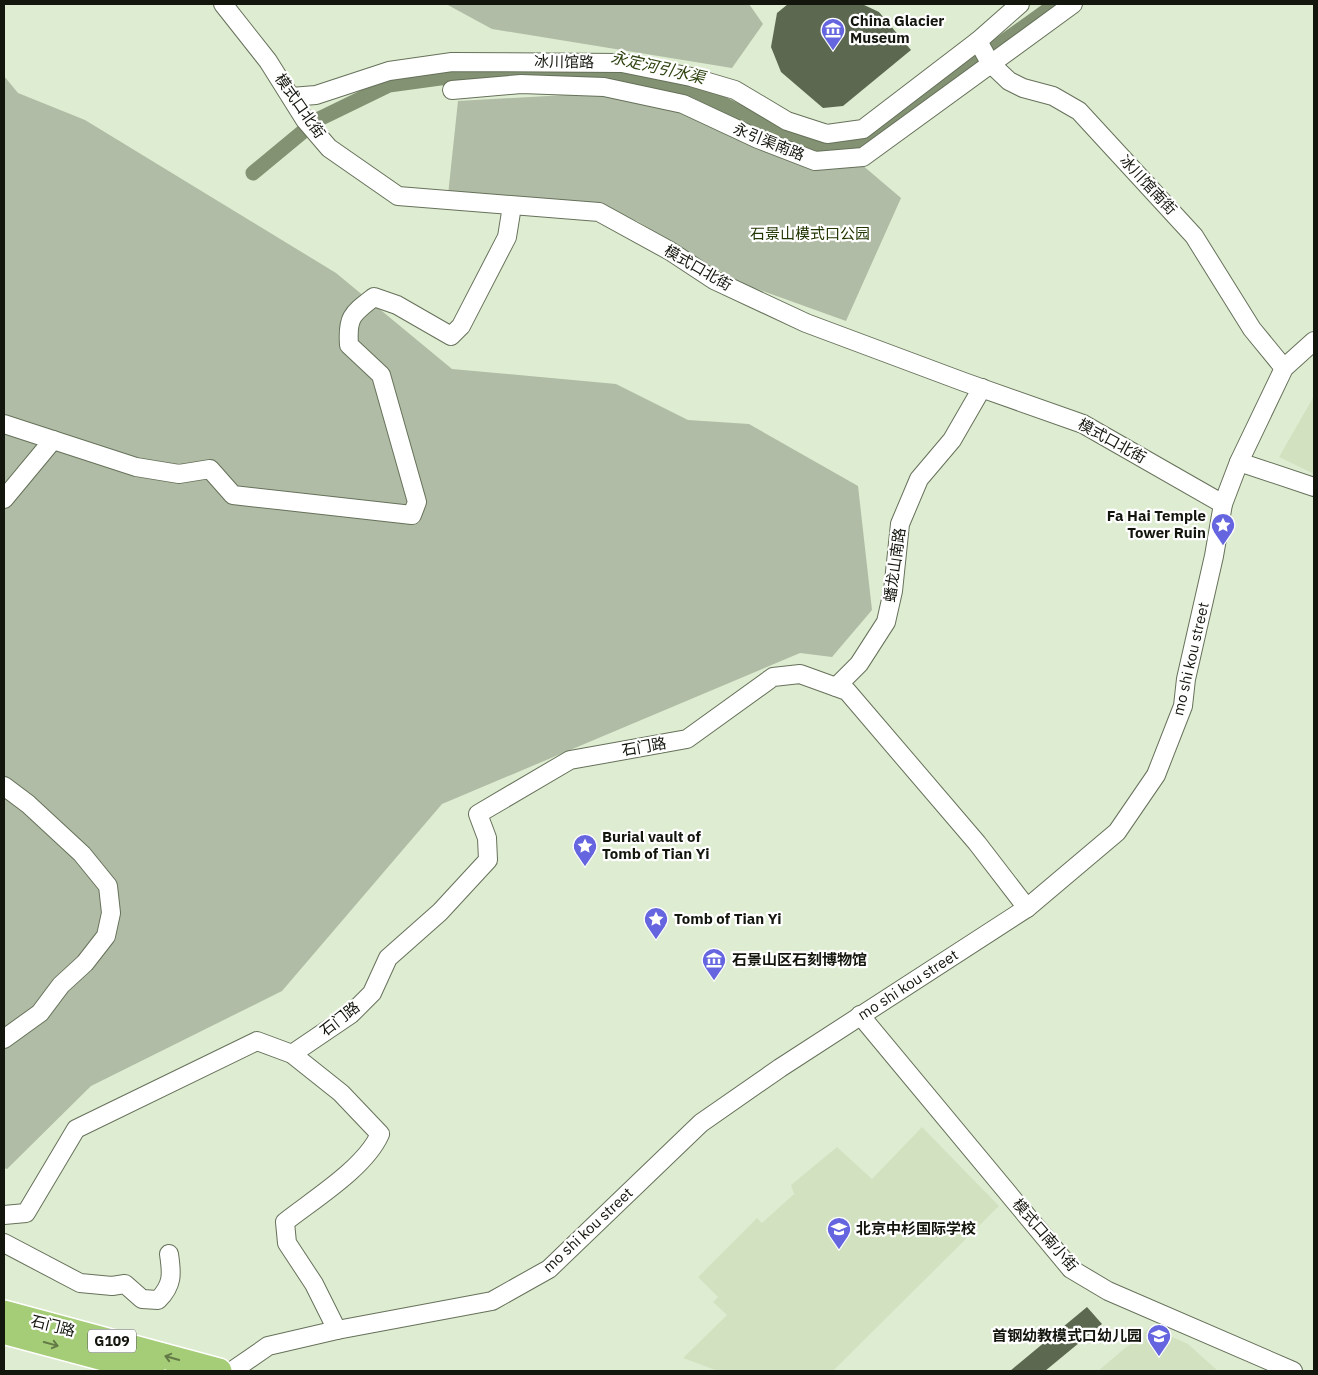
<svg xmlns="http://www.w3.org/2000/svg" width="1318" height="1375" font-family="'IBM Plex Sans','Noto Sans SC',sans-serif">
	<rect width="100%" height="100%" fill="#deecd1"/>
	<!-- built -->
	<g fill="#d2e2c1">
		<path d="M1314,396v78l-35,-17z"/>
		<path d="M922,1127l77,79 -166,165h-115l-35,-13 44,-43 -14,-13 5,-5 -20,-20 59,-59 5,5 32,-29 -3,-9 46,-38 35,32z"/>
		<path d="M1150,1327l38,17 30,27h-120z"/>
	</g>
	<!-- green -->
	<g fill="#b0bca5">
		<path d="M446,4h303l14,20 -31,44 -240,-39z"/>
		<path d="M4,76l14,17 67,27 251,153 116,96 164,15 72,36 61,4 109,62 14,124 -40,47 -32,-4 -358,151 -160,187 -191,95 -84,83 -3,-1z"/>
		<path d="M602,93l83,18 74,38 102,15 40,34 -55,123 -108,-39 -101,-61 -38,-14 -151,-12 10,-94z"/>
	</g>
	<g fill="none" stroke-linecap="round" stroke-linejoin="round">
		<!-- canal -->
		<path stroke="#829272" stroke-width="15" d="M253,173l64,-53 72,-35 95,-13h120l92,19 115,56 48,-2 197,-141"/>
	</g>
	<!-- building -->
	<g fill="#5d6851">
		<path d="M788,4h74l17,8 32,38 -68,56 -20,2 -42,-36 -10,-25 6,-34z"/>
		<path d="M1087,1307l15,17 -57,47h-35z"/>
	</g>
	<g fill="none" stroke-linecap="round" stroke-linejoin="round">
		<!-- minor casing -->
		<g stroke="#66715a" stroke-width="20">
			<g id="minor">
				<path d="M223,4l45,57 37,59 24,28 69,48 201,16 71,39 44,29 92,43 158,59 119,42 140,80"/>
				<path d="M978,41l12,22 19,18 14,7 30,8 26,15 115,125 58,93 32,39"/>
				<path d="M452,90l69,-6 83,3 79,17 75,35 57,22 48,-4 210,-153"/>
				<path d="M291,97l25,-2 73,-24 63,-9 170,1 69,14 44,13 52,31 40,13 36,-5 115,-88 42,-37"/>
				<path d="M4,424l132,43 43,7 31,-5 23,26 179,20 5,-13 -36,-127 -32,-30c-2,-28 3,-31 25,-48l23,8 54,31 10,-10 46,-89 5,-31"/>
				<path d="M1239,462l75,25"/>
				<path d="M4,499l49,-59"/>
				<path d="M836,687l23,-23 27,-42 7,-31 7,-67 19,-45 33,-39 30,-52"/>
				<path d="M4,786l24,18 54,50 26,32 3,27 -5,23 -21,27 -24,22 -21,28 -36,26"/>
				<path d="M860,1015l211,254 37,22 185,80"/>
				<path d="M292,1054l59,-40 21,-21 16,-35 52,-46 48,-52 -1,-22 -9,-24 92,-54 117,-21 86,-62 27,-3 47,17 130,152 50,65"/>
				<path d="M4,1215l22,-2 50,-84 181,-88 35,13 49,39 39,41c-15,34 -66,65 -95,88l2,21 27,41 23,46"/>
				<path d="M4,1243l76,40 32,3 13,-2 17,15 16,1c15,-15 14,-26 11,-46"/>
				<path d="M232,1371l36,-25 69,-16 155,-29 57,-32 152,-146 79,-55 247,-160 90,-76 39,-57 27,-69 3,-27 28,-123 9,-52 16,-42 45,-94 30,-27"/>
			</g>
		</g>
		<!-- highway casing -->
		<g stroke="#fff" stroke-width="28">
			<g id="highway">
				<path d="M4,1313l215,58"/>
				<path d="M6,1332l146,39"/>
			</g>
		</g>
		<!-- minor -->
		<use href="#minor" stroke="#fff" stroke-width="18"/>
		<!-- highway -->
		<use href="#highway" stroke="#a5cc76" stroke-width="25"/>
	</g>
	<!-- one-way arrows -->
	<defs><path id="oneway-shaft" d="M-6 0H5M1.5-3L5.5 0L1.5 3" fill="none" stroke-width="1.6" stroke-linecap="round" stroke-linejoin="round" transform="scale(1.25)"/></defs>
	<g stroke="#637a47">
		<use href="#oneway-shaft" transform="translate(51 1344) rotate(15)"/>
		<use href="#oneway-shaft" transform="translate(172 1358) rotate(-164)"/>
	</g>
	<!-- icons -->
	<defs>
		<g id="museum-pin" transform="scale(1.25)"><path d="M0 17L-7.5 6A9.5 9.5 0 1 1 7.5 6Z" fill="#6566df" stroke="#fff"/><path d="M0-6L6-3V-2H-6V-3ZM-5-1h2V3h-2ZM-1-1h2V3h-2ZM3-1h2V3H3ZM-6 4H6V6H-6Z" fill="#fff"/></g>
		<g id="sight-pin" transform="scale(1.25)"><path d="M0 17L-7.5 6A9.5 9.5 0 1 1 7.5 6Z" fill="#6566df" stroke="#fff"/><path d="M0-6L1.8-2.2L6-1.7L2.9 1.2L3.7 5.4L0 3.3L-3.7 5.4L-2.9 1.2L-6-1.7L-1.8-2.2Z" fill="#fff"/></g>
		<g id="school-pin" transform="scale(1.25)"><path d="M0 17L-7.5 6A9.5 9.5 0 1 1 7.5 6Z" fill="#6566df" stroke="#fff"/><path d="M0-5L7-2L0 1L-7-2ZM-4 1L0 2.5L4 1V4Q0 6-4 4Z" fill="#fff"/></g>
	</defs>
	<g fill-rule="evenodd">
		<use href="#museum-pin" x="833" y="30"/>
		<use href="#sight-pin" x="1223" y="525"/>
		<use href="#sight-pin" x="585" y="846"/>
		<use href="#sight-pin" x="656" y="919"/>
		<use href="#museum-pin" x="714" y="960"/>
		<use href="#school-pin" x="839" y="1229"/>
		<use href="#school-pin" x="1159" y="1336"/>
	</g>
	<g text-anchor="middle" stroke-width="4.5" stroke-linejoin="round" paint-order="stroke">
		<!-- shield labels -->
		<rect fill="#fff" stroke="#595c56" stroke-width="1" x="88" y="1329.5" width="48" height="23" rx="4"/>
		<g font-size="14" font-weight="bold" fill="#12160d">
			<text x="112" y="1346">G109</text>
		</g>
		<!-- poi labels -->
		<g font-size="15" font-weight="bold" fill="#12160d" stroke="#fff" text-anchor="start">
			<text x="850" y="26">China Glacier<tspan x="850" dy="17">Museum</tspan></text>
			<text x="1206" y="521" text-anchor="end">Fa Hai Temple<tspan x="1206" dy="17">Tower Ruin</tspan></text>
			<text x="602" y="842">Burial vault of<tspan x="602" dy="17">Tomb of Tian Yi</tspan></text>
			<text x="674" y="924">Tomb of Tian Yi</text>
			<text x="732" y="965">石景山区石刻博物馆</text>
			<text x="856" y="1234">北京中杉国际学校</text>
			<text x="1142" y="1341" text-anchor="end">首钢幼教模式口幼儿园</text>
		</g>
		<!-- street labels -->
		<g font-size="15" fill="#12160d" stroke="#fff">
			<text transform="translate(564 62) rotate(1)" y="5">冰川馆路</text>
			<text transform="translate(300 106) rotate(55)" y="5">模式口北街</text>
			<text transform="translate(769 142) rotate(22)" y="5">永引渠南路</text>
			<text transform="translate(1148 185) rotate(47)" y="5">冰川馆南街</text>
			<text transform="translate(698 268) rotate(30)" y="5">模式口北街</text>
			<text transform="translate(1112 441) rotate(29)" y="5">模式口北街</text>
			<text transform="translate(895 565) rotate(-82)" y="5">蟠龙山南路</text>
			<text transform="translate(1191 659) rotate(-77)" y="5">mo shi kou street</text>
			<text transform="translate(644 747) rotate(-10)" y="5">石门路</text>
			<text transform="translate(908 985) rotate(-33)" y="5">mo shi kou street</text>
			<text transform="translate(340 1019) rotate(-38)" y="5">石门路</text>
			<text transform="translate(588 1230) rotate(-43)" y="5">mo shi kou street</text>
			<text transform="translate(1045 1235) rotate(49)" y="5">模式口南小街</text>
			<text transform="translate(53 1326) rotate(14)" y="5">石门路</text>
		</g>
		<!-- park labels -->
		<g font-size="15" fill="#233702" stroke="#fff">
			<text x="810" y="239">石景山模式口公园</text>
		</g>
		<!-- water labels -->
		<g font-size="16" font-style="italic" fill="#2f4310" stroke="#fff">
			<text transform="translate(658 67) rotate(13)" y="6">永定河引水渠</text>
		</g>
	</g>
	<!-- border -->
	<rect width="1318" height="1375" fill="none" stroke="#12160d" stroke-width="10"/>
</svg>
